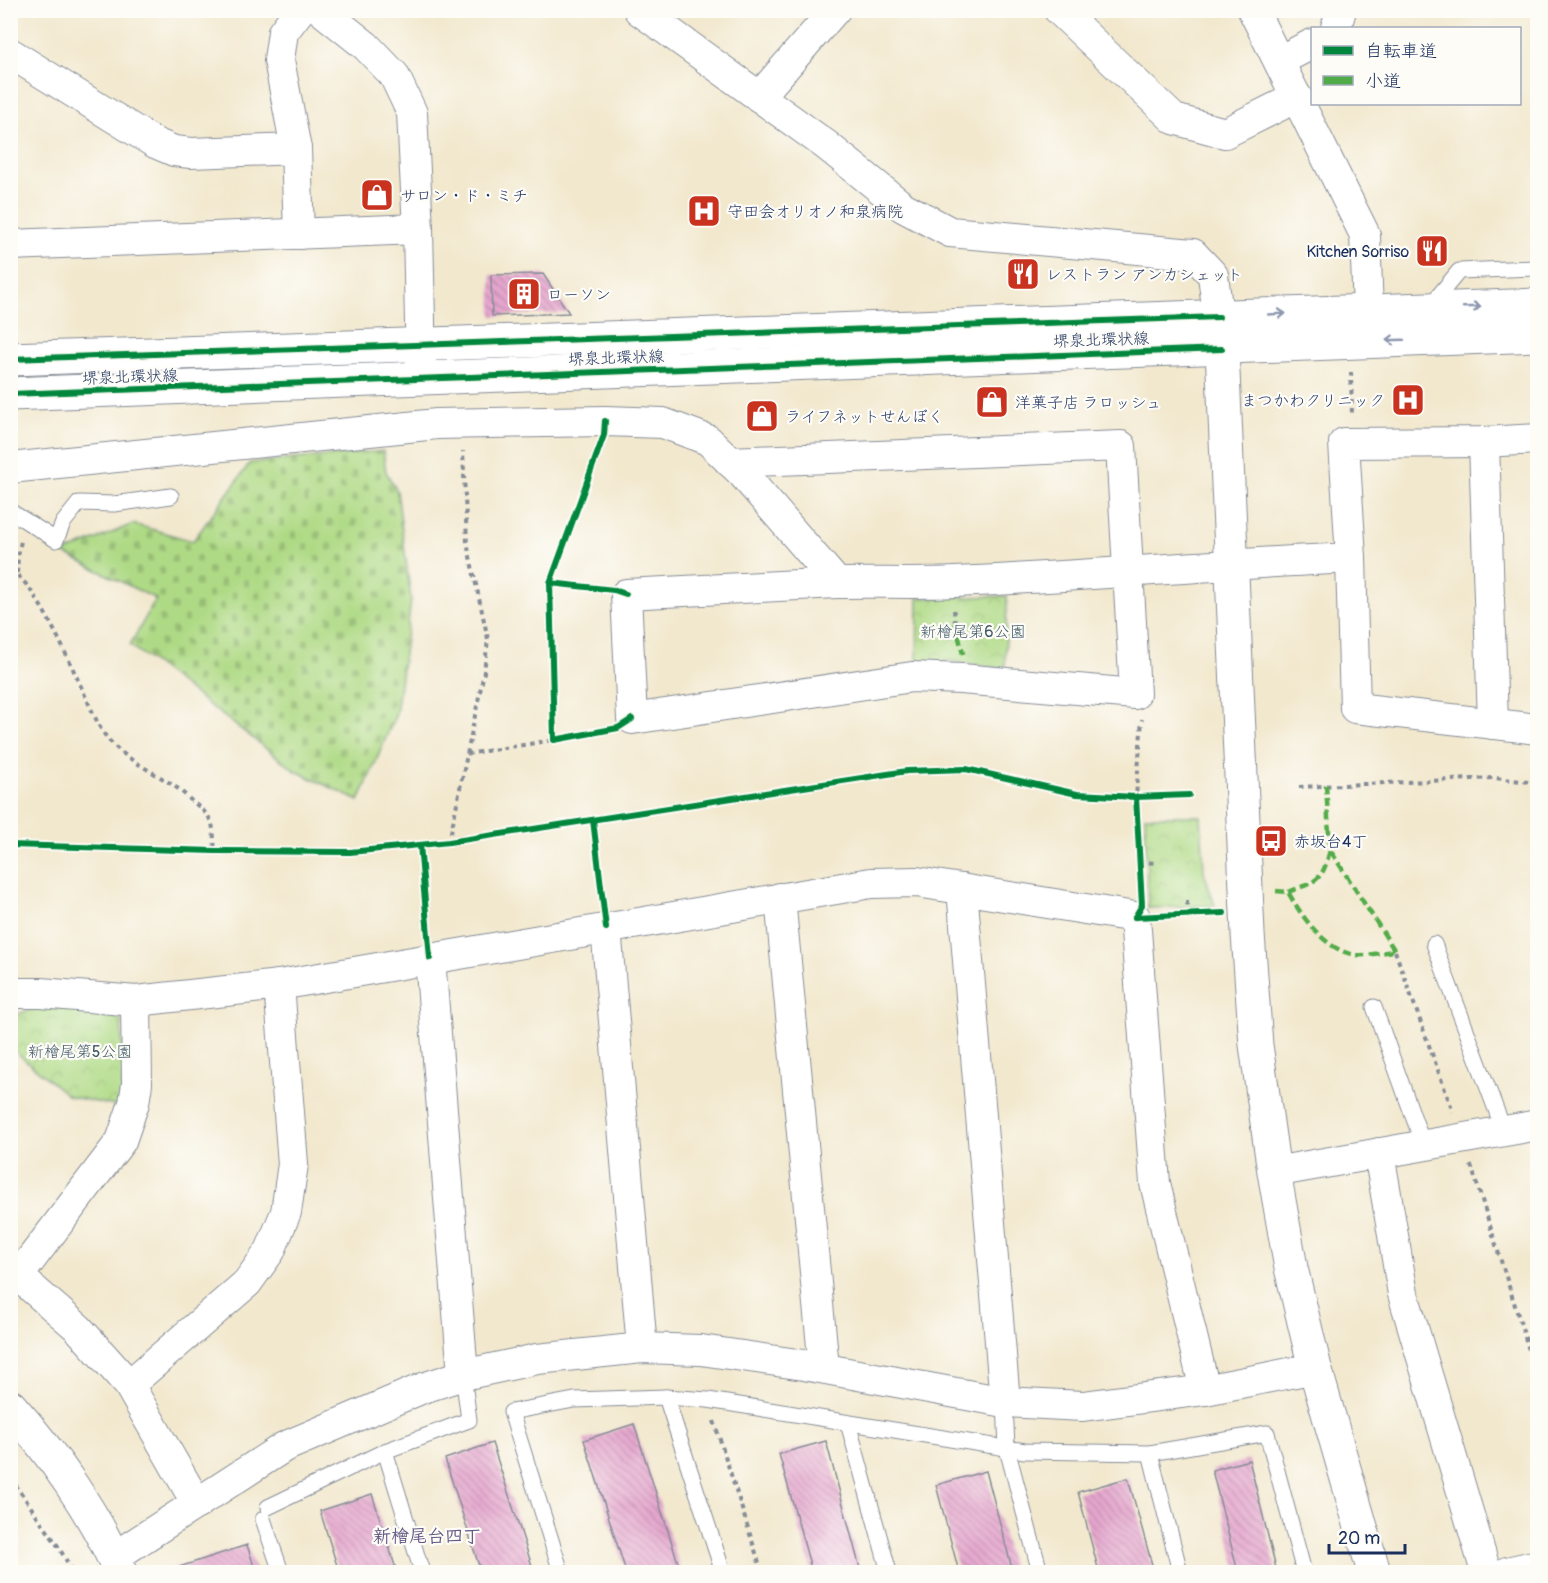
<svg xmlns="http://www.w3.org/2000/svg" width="1548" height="1583" font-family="Pangolin,'Klee One',sans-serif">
	<defs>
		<pattern id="cemetery-stones" width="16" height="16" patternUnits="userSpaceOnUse" patternTransform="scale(1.5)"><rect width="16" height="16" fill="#afda85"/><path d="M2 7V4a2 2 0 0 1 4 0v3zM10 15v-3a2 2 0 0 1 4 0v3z" fill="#96bb75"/></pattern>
		<pattern id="park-crowns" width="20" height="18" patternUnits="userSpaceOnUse" patternTransform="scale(1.5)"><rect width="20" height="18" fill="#afda85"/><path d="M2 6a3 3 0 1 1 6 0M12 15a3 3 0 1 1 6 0" fill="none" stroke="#96bb75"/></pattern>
		<pattern id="building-back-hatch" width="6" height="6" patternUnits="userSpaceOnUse" patternTransform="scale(1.5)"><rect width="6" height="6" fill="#e6a6ce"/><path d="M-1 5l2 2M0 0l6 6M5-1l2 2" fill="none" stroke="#ba88aa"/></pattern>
	</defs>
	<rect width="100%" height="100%" fill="#fdfcf7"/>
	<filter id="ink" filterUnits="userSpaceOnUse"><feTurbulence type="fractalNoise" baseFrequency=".0167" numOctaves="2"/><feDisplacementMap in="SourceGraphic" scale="12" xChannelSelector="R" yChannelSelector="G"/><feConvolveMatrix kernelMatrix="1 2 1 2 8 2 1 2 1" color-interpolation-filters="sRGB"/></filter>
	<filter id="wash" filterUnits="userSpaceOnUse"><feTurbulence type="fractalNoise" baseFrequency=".008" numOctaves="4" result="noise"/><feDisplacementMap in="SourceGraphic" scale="24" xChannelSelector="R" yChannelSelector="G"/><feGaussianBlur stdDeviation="1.35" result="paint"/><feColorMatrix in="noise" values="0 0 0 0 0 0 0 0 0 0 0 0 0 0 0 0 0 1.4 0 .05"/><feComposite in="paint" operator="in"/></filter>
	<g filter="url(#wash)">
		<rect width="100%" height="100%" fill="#f2e8ce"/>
		<!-- cemetery -->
		<path fill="url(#cemetery-stones)" stroke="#658472" stroke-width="1.5" d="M383,451l3,21 11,19 14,109 -15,114 -37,87 -63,-30 -166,-126 26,-46 -93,-46 70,-29 60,17 57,-78z"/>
		<!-- park -->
		<g fill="url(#park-crowns)" stroke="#658472" stroke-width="1.5">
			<path d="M1007,596l-2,73 -56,-8 -32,1 1,-64z"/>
			<path d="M1145,816h56l3,56 11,34 -67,2z"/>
			<path d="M45,1007l64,4 12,9 3,52 -4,35 -52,-11 -57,-48v-31l20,-8z"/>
		</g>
		<g id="blocks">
			<!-- building -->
			<g fill="url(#building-back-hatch)">
				<path d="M543,274l26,39 -77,3 -1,-41z"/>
				<path d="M634,1424l47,148h-55l-42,-132z"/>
				<path d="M826,1441l35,131h-49l-33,-118z"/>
				<path d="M492,1443l42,129h-53l-36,-113z"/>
				<path d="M1249,1460l28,112h-39l-26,-102z"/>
				<path d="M986,1471l27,101h-54l-23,-87z"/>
				<path d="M1128,1478l26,94h-55l-21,-80z"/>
				<path d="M372,1494l25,78h-58l-19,-61z"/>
				<path d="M247,1545l9,27h-80v-4z"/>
			</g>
		</g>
	</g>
	<g filter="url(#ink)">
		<use href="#blocks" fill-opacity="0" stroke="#868c96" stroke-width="1.5"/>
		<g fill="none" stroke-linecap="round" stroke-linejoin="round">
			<!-- lane casing -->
			<g stroke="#868c96" stroke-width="17">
				<g id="lane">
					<path d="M1430,306l29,-35 77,-3"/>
					<path d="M10,511l46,29 7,-17 16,-20 35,1 57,-8"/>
					<path d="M1434,944l70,187"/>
					<path d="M1374,1007l49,137"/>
					<path d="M666,1397l57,175"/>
					<path d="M1005,1402l2,47 33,123"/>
					<path d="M848,1423l41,149"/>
					<path d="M385,1451l37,121"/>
					<path d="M1150,1453l30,119"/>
					<path d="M268,1507l117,-56 84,-31 -6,-45"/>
					<path d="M263,1519l18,53"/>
					<path d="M561,1572l-50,-160 63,-12 92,-3 42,3 317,51 125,2 117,-20 37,139"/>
				</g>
			</g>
			<!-- street casing -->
			<g stroke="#868c96" stroke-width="32">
				<g id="street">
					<path d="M321,10l45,36 28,29 18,38 6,116"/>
					<path d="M639,10l187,135 77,62 47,25 243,22 20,21 8,64"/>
					<path d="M1059,10l115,109 51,14 72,-36"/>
					<path d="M1253,10l112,225 3,75"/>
					<path d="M1336,28l5,-18"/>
					<path d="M10,53l145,90 19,8 17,2 105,-4 3,85"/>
					<path d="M1279,61l33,-17"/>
					<path d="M759,97l76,-87"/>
					<path d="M296,149l-17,-89 4,-28 17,-22"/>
					<path d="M10,245l408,-16 3,140"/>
					<path d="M1538,439l-54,3 -140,1 7,115 4,150 183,21"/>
					<path d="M1484,442l9,282"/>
					<path d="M730,462l391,-16 14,248 -174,-15 -49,-2 -280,42 -6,-125 211,-11"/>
					<path d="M10,468l427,-44 168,-3 58,2 45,17 34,33 95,110c39,-1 79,1 118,-1 132,-6 264,-18 396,-24"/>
					<path d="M962,889l43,513"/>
					<path d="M780,898l44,470"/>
					<path d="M606,928l36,420"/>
					<path d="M430,958l33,417"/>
					<path d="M10,993h31l95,8 143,-16 592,-102 46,-1 218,35 20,266 50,207"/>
					<path d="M1379,1153l24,141 83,278"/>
					<path d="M1274,1172l264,-47"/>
					<path d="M10,1269l68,59 51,57 68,119"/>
					<path d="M19,1275l102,-134 13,-38 3,-19 -1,-83"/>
					<path d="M129,1385l118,-102 23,-32 16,-39 7,-48 -14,-179"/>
					<path d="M114,1557l170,-110 139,-59 40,-13 74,-16 105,-11 59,2 103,15 201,37 78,4 122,-16 110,-22"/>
					<path d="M1507,1572l31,-7"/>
				</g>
			</g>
			<!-- secondary casing -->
			<g stroke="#868c96" stroke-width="35">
				<g id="secondary">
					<path d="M1222,349l26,585 8,111 18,127 17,96 24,100 59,204"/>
					<path d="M10,359l1528,-54"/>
					<path d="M10,394l1528,-59"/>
					<path d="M10,1406c43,48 85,108 110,166"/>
				</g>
			</g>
			<!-- path -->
			<g stroke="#868c96" stroke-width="4" stroke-dasharray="4.5 4.5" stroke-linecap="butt">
				<path d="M1351,372l1,43"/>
				<path d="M599,448l-49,135 4,157 54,-10"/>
				<path d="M10,571c29,9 75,129 91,158 17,29 50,40 76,59 6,4 11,10 17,15 7,5 15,12 18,21 2,8 2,19 3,27"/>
				<path d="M17,573l1,-17 3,-15"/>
				<path d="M550,583l50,5"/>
				<path d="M954,610l1,12"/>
				<path d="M467,754l87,-14"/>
				<path d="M1299,787l195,-9 44,5"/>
				<path d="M593,820l10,82"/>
				<path d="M449,842l35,-170 4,-33 -21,-96 -4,-92"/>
				<path d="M10,845l205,6 135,1 99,-10 458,-71 59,-2 111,25 59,3 53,-2"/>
				<path d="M420,845l8,86"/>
				<path d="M1140,862l16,1"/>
				<path d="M1141,891l-5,-94 6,-78"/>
				<path d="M1187,901v13"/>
				<path d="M1163,915l55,-2"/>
				<path d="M1395,951l58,161"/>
				<path d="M1471,1165l67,214"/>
				<path d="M714,1421l48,151"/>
				<path d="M10,1477l48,69 15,26"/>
			</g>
			<!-- lane -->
			<use href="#lane" stroke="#fff" stroke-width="15"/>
			<!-- street -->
			<use href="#street" stroke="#fff" stroke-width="30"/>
			<!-- secondary -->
			<use href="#secondary" stroke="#fff" stroke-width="33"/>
			<!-- quiet -->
			<g stroke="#52ab49" stroke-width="4.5" stroke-dasharray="9 4.5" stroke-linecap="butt">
				<path d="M955,622l8,32"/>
				<path d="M1276,891l12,1c14,25 38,60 69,63 12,1 26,-3 38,-4l-65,-101 -4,-65"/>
				<path d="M1288,892c29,-11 34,-10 42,-42"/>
			</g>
			<!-- cycleway casing -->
			<g stroke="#fdfcf7" stroke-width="10">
				<g id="cycleway">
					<path d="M10,359l1209,-42"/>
					<path d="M10,394l1212,-45"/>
					<path d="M605,421l-1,14 -54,148 4,157 64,-12 14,-9"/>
					<path d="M550,583l64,7 12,4"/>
					<path d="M593,820l13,108"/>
					<path d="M10,845l205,6 135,1 99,-10 458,-71 59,-2 111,25 59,3 53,-2"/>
					<path d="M420,845l10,113"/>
					<path d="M1135,917l7,-12 -6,-108"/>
					<path d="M1135,917l89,-4"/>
				</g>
			</g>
			<!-- cycleway -->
			<use href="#cycleway" stroke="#00873e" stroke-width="6"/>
		</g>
		<!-- one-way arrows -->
		<defs><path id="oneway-shaft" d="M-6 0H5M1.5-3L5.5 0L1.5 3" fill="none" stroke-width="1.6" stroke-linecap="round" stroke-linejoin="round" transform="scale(1.5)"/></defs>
		<g stroke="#8d97ae">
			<use href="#oneway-shaft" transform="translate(1472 307) rotate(-2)"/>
			<use href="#oneway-shaft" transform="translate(1277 314) rotate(-3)"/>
			<use href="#oneway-shaft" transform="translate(1395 340) rotate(178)"/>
		</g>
	</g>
	<!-- icons -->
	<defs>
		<g id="shop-square" transform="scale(1.725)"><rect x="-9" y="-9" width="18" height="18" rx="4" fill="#c8321e" stroke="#fdfcf7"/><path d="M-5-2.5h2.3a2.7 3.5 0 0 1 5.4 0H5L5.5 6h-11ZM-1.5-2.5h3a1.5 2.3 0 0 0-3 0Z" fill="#fff"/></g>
		<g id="hospital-square" transform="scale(1.725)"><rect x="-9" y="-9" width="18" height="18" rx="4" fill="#c8321e" stroke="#fdfcf7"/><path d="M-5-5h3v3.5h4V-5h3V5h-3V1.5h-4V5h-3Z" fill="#fff"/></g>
		<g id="restaurant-square" transform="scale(1.725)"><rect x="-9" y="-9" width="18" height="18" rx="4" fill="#c8321e" stroke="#fdfcf7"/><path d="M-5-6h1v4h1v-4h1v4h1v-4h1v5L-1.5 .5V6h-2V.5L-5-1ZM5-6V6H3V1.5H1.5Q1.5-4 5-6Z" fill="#fff"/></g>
		<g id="building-square" transform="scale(1.725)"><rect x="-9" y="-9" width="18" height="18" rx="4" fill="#c8321e" stroke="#fdfcf7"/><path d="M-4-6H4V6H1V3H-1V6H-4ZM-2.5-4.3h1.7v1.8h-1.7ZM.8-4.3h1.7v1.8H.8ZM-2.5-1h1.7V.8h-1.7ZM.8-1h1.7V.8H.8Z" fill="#fff"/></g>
		<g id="bus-square" transform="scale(1.725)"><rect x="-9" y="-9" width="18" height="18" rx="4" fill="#c8321e" stroke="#fdfcf7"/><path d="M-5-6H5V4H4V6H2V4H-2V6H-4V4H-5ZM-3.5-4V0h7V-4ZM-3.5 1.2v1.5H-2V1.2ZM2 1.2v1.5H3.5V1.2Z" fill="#fff"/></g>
	</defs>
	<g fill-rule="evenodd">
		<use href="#shop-square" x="377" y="195"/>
		<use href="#hospital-square" x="704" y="211"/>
		<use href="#restaurant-square" x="1432" y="251"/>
		<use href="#restaurant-square" x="1023" y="274"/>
		<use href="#building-square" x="524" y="294"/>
		<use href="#hospital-square" x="1408" y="400"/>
		<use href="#shop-square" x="992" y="402"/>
		<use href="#shop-square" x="762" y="416"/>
		<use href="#bus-square" x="1271" y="841"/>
	</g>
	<g text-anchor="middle" stroke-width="4.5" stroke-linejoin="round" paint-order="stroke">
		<!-- poi labels -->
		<g font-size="16" fill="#1b2f5e" stroke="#fdfcf7" text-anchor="start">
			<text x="400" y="201">サロン・ド・ミチ</text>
			<text x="727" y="217">守田会オリオノ和泉病院</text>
			<text x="1409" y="257" text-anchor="end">Kitchen Sorriso</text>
			<text x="1046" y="280">レストラン アンカシェット</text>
			<text x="547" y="300">ローソン</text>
			<text x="1385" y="406" text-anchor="end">まつかわクリニック</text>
			<text x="1015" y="408">洋菓子店 ラロッシュ</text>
			<text x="785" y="422">ライフネットせんぼく</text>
			<text x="1294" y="847">赤坂台4丁</text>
		</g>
		<!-- street labels -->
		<g font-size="16" fill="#1b2f5e" stroke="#fdfcf7">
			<text transform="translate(1101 339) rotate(-2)" y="6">堺泉北環状線</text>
			<text transform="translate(616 357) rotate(-2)" y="6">堺泉北環状線</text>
			<text transform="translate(130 376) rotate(-2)" y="6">堺泉北環状線</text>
		</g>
		<!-- park labels -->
		<g font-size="16" fill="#405a68" stroke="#fdfcf7">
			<text x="973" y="637">新檜尾第6公園</text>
			<text x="80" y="1057">新檜尾第5公園</text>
		</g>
		<!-- neighbourhood labels -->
		<g font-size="18" font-weight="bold" fill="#625985" stroke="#fdfcf7">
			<text x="427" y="1542">新檜尾台四丁</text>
		</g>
	</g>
	<!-- margin -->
	<rect width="1548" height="1583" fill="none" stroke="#fdfcf7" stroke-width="36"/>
	<!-- legend -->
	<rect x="1311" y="27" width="210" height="78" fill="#fdfcf7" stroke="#a3aaba" stroke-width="1.5"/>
	<rect x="1323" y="46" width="30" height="9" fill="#00873e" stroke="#a3aaba" stroke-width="1.5"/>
	<text x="1365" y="57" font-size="18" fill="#1b2f5e">自転車道</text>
	<rect x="1323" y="76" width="30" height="9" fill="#52ab49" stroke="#a3aaba" stroke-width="1.5"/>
	<text x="1365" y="87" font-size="18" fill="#1b2f5e">小道</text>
	<!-- scale -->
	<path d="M1329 1544v9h76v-9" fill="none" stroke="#1b2f5e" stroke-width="3"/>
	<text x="1338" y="1544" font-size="18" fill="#1b2f5e" stroke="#fdfcf7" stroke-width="4.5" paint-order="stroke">20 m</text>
</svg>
